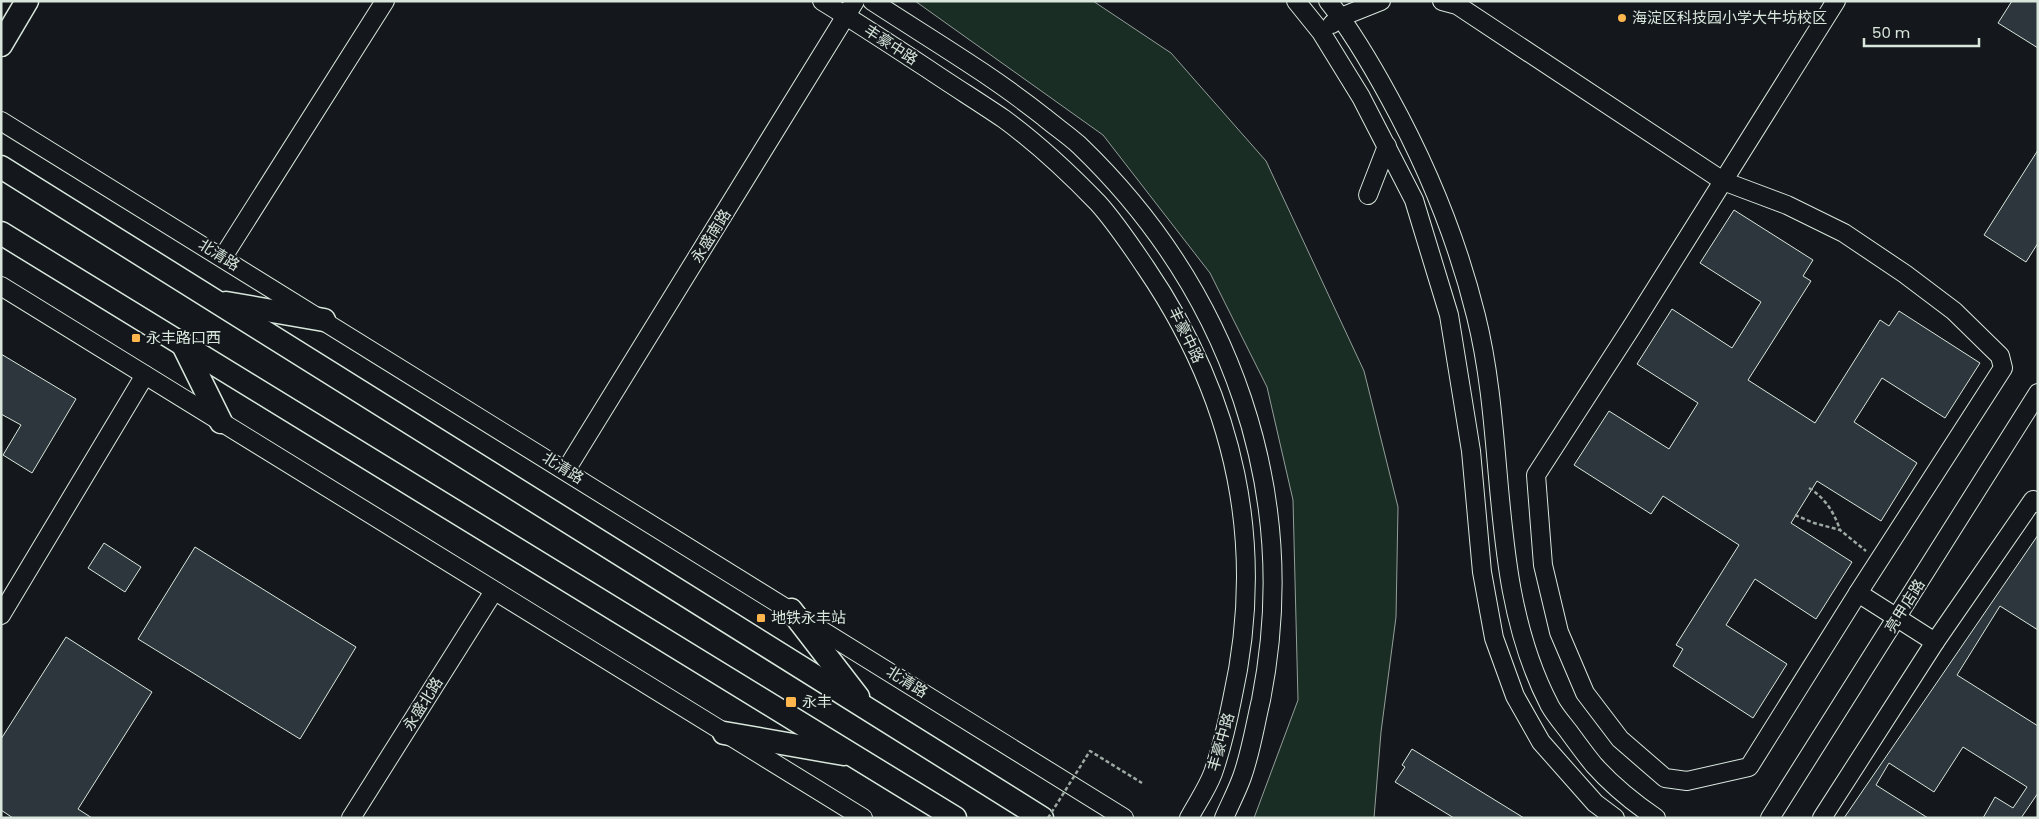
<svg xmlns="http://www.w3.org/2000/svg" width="2039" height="819" font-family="Poppins,'Noto Sans SC',sans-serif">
	<rect width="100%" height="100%" fill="#14181c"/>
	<!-- green -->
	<path fill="#1a2d24" stroke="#939e99" d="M915,1h178l78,52 95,108 98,210 34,136 -2,110 -15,115 -7,86h-120l44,-118 -5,-200 -26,-113 -57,-114 -107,-138z"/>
	<!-- building -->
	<g fill="#2c363c" stroke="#d8e6dc">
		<path d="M2012,1h26v47l-40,-25z"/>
		<path d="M2038,150v93l-12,19 -42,-27z"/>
		<path d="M1734,210l79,50 -10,16 8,5 -63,99 67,43 65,-103 9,6 10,-15 81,52 -35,55 -63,-40 -28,44 63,41 -36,58 -64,-40 -26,42 61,39 -36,57 -61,-40 -29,46 61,39 -34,54 -80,-52 10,-17 -7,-4 63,-100 -76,-49 -12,18 -77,-49 35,-54 60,38 29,-46 -61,-39 35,-55 60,39 29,-46 -61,-39z"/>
		<path d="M1,354l75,45 -44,74 -29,-18 18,-30 -20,-11z"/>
		<path d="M2038,535v95l-38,-24 -43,69 81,51v67l-17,25h-38l12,-21 18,11 14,-21 -64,-40 -29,45 -45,-29 -13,22 52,33h-84z"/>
		<path d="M104,543l37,24 -16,25 -37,-24z"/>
		<path d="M195,547l161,100 -56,92 -162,-100z"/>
		<path d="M66,637l86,55 -74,117 14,9h-79l-12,-8v-71z"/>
		<path d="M1412,749l112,69h-70l-59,-36 10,-15 -3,-2z"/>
	</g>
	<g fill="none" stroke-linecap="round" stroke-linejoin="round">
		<!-- minor casing -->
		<g stroke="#d8e6dc" stroke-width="20">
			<g id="minor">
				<path d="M822,1c36,22 71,45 106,68 25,17 51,33 76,50 34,25 65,54 94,84 18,20 33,43 48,65 89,131 121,276 86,432 -5,25 -11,50 -19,73 -6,16 -16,30 -24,45"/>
				<path d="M872,1c58,38 118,73 172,116 12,10 24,18 35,28 152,146 223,347 182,555 -6,25 -10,52 -19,77 -5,14 -12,27 -18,41"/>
				<path d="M1296,1l25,31 40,65 53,103 35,115 22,136 11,121 12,66 21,58 26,46 54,61 20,15"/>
				<path d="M1328,1c24,30 43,63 61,96 38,69 68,142 87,219 32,128 11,270 74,390 5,9 13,18 19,26 8,11 16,22 25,33 17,19 40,38 62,53"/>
				<path d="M1442,1l15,4 266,176 64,24 57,28 61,41 49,37 46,45 3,12 -145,225"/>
				<path d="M1332,24l9,-7 40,-16"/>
				<path d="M1,121l1123,697"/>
				<path d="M1368,195l19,-49"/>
				<path d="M223,257l162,-256"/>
				<path d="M1,286l862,532"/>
				<path d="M566,470l289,-469"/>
				<path d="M1,615l144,-240"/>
				<path d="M1935,642l98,-142 5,3"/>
				<path d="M351,818l143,-227"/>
				<path d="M1770,818l268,-425"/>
				<path d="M1822,818l113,-176 -77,-49 -109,174 -62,14 -22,-3 -45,-39 -35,-46 -26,-61 -16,-67 -7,-90 95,-147 205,-327"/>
			</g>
		</g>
		<!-- major casing -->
		<g stroke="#d8e6dc" stroke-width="25">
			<g id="major">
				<path d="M1,45l26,-44"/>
				<path d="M1,167l1041,651"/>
				<path d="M1,233l954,585"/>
				<path d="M226,303l98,17"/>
				<path d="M182,343l39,79"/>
				<path d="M791,610l67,87"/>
				<path d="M724,733l120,21"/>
			</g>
		</g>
		<!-- path -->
		<g stroke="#9da8a2" stroke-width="2.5" stroke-dasharray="4 2.5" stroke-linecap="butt">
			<path d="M1809,488c16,10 25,24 31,42"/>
			<path d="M1795,515l19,8 26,7 26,21"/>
		</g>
		<!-- minor -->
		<use href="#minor" stroke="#14181c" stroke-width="18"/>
		<!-- major -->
		<use href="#major" stroke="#14181c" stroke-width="22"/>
		<!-- path-bridge -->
		<path stroke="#9da8a2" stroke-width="2.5" stroke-dasharray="4 2.5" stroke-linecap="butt" d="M1048,818l42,-67 52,32"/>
	</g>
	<!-- markers -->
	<g fill="#ffb74d" stroke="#14181c" stroke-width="2">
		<circle cx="1622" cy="18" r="5"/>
		<rect x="131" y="333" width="10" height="10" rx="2.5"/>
		<rect x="756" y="613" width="10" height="10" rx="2.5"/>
		<rect x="785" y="696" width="12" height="12" rx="2.5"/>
	</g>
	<g text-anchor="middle" stroke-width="4" stroke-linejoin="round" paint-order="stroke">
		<!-- poi labels -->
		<g font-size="15" fill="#d8e6dc" stroke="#14181c" text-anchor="start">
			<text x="1632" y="23">海淀区科技园小学大牛坊校区</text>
			<text x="146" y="343">永丰路口西</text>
			<text x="771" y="623">地铁永丰站</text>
			<text x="802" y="707">永丰</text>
		</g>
		<!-- street labels -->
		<g font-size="15" fill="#d8e6dc" stroke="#14181c">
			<text transform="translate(891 45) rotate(33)" y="5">丰豪中路</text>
			<text transform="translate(711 236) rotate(-58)" y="5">永盛南路</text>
			<text transform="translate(219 255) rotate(32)" y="5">北清路</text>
			<text transform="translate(1186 335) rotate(64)" y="5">丰豪中路</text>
			<text transform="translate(563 468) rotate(32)" y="5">北清路</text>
			<text transform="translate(1905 606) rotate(-58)" y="5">亮甲店路</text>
			<text transform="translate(907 682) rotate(32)" y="5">北清路</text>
			<text transform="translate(423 704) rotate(-58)" y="5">永盛北路</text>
			<text transform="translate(1221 742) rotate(-74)" y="5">丰豪中路</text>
		</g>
	</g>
	<!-- border -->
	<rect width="2039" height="819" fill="none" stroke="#d8e6dc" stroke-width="5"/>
	<!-- scale -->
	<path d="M1864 38v8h115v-8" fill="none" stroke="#d8e6dc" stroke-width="2.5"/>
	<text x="1872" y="38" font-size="15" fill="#d8e6dc" stroke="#14181c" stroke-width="4" paint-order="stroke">50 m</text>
</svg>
